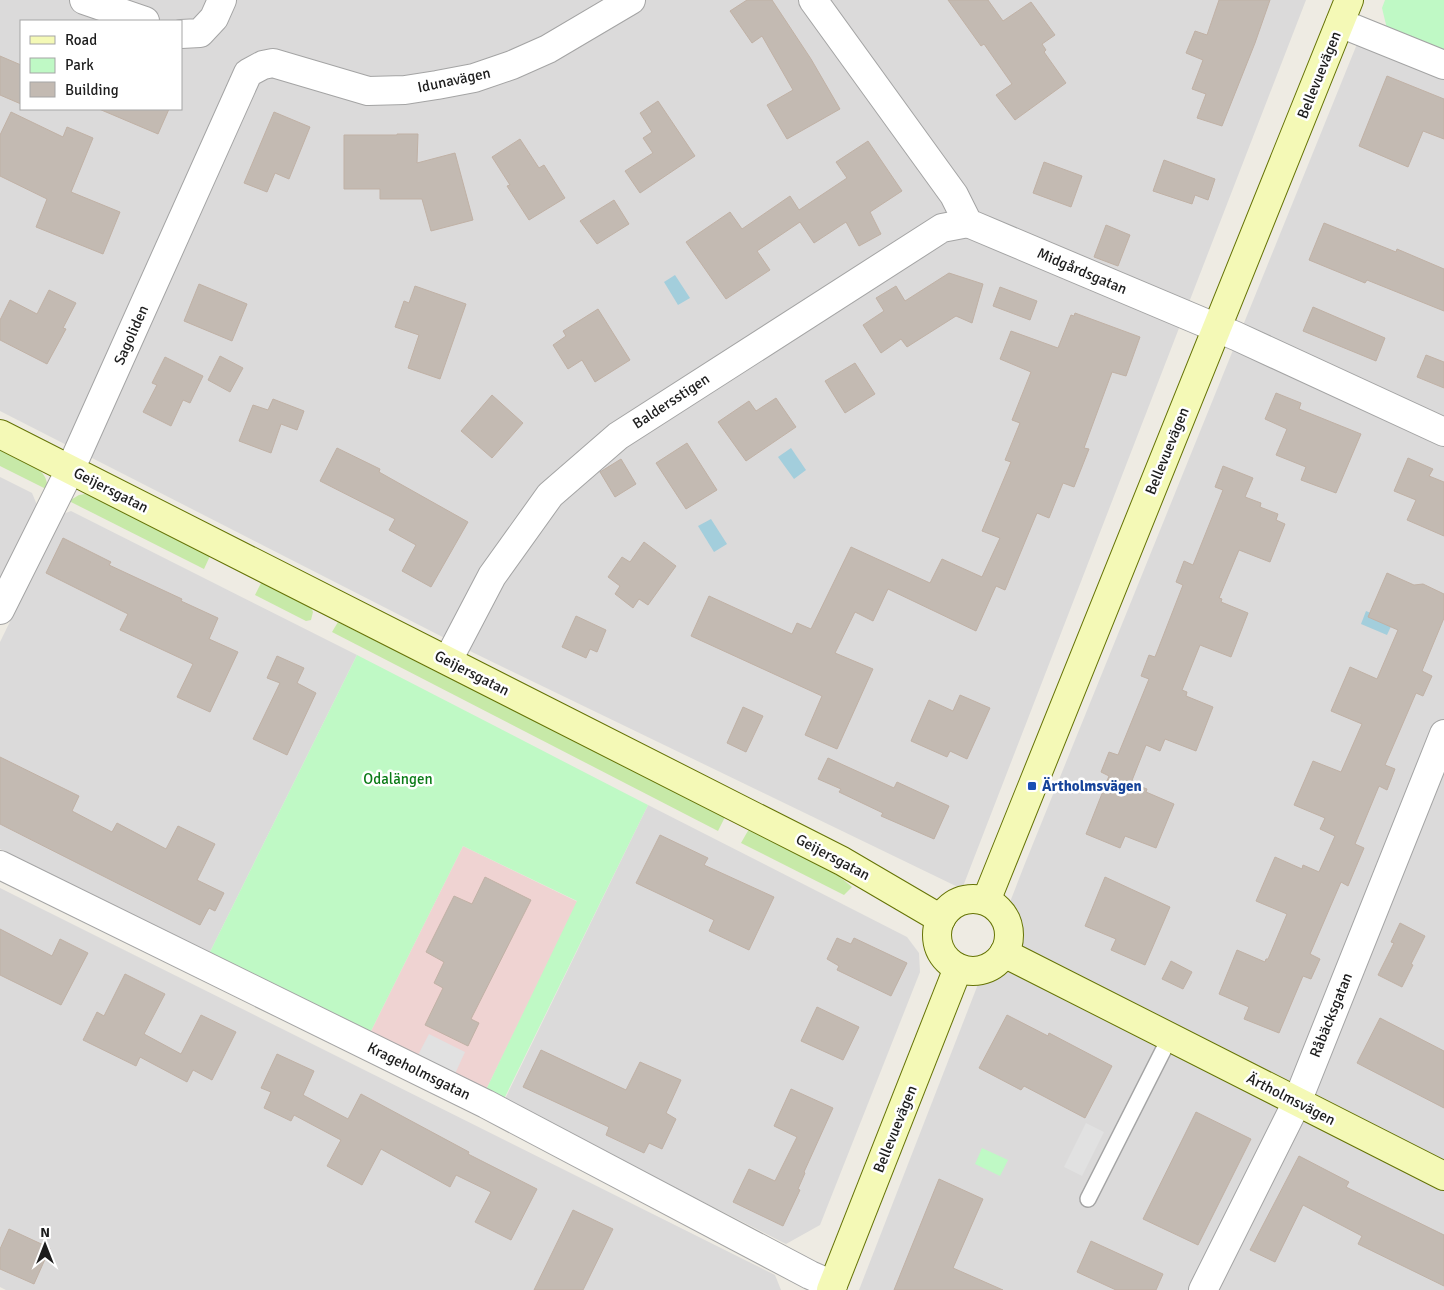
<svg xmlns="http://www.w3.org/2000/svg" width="1444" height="1290" font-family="Signika,sans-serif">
	<rect width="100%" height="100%" fill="#eeebe3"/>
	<!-- residential -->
	<g fill="#dbdada" fill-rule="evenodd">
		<path d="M0,0h1306l-344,889 -488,-236 -474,-242zM21,21h160v88h-160z"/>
		<path d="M1357,44l87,35v1211h-585l165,-424z"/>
		<path d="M0,477l32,16 5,12 -37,74z"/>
		<path d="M71,511l286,144 -148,299 -209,-105v-207l63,-128z"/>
		<path d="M648,805l259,132 12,16 1,19 -100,253 -34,19 -282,-143z"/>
		<path d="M0,888l775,387 6,15h-775l-6,-3z"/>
	</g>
	<!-- commercial -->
	<path fill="#efd3d2" d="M463,846l115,56 -93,190 -115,-59z"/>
	<!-- grass -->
	<g fill="#c7e9a8">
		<path d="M0,449c11,6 36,15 43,25 4,5 4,10 5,16l-48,-24z"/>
		<path d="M85,494l7,2 118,60 -6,13 -135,-68 10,-6z"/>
		<path d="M262,581l48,24 3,7 -2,8 -5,1 -51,-26z"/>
		<path d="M338,622l387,195 -7,14 -386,-199z"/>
		<path d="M749,829l85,43 18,15 -8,8 -103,-52z"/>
	</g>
	<!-- park -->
	<g fill="#bff9c5">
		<path d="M1385,0h59v57l-56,-24 -6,-25z"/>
		<path d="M357,655l291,150 -145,296 -18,-9 92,-191 -114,-55 -93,187 -161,-79z"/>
		<path d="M982,1148l26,12 -8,16 -25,-12z"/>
	</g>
	<!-- parking -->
	<g fill="#e1e1e1">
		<path d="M429,1034l36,18 -11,24 -37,-19z"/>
		<path d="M1086,1123l18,9 -22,44 -18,-9z"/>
	</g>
	<!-- water -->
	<g fill="#a3cedc">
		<path d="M675,275l15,23 -12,7 -14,-23z"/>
		<path d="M791,448l15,22 -12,9 -16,-22z"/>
		<path d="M711,519l16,25 -13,8 -16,-26z"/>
		<path d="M1366,611l27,11 -6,13 -26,-11z"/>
	</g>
	<!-- building -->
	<g fill="#c3bab2" stroke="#c0b1a5">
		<path d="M747,0h25l39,59 29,50 -53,30 -20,-34 26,-15 -31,-54 -10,7 -22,-32z"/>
		<path d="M948,0h40l15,21 28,-19 24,33 -13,9 4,6 -2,2 22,31 -51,37 -19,-25 16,-11 -28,-40 -3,2z"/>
		<path d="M1219,0h51l-15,43 -33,83 -25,-8 9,-24 -14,-5 11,-29 -17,-7 9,-22 12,4z"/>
		<path d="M0,56l21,9v39l-21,-9z"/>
		<path d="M1387,76l57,23v40l-21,-8 -15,36 -49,-21z"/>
		<path d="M658,101l37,55 -55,37 -15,-22 28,-18 -10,-15 9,-6 -12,-19z"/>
		<path d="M99,109h70l-11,25z"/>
		<path d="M11,112l52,25 4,-10 26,11 -22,54 49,20 -17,42 -67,-27 11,-28 -47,-23v-41z"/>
		<path d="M274,112l36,15 -21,52 -14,-6 -8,19 -23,-9z"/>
		<path d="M397,134h21l-1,29 38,-10 18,67 -42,11 -9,-32h-42v-10h-36v-54h53z"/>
		<path d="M520,139l19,29 5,-3 21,33 -36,22 -22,-34 3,-1 -18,-28z"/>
		<path d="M868,141l34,50 -32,21 11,22 -22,12 -13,-24 -32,21 -14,-21 -43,29 13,19 -44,29 -40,-57 44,-30 12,17 48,-33 9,14 48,-32 -11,-16z"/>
		<path d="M1164,160l51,19 -7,21 -13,-5 -3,9 -39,-13z"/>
		<path d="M1044,162l38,14 -11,31 -38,-14z"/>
		<path d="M614,200l15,24 -32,20 -17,-23z"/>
		<path d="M1324,223l72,29 1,-3 47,20v42l-77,-31 -2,3 -56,-23z"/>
		<path d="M1106,225l24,10 -12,31 -24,-9z"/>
		<path d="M949,273l34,11 -11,39 -16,-7 -49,31 -6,-8 -20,14 -18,-28 21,-14 -8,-13 20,-12 9,15z"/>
		<path d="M199,284l48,20 -15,37 -48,-20z"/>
		<path d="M415,286l51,18 -26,75 -32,-11 11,-33 -24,-8 9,-26 5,2z"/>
		<path d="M1000,287l37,14 -7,19 -37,-14z"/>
		<path d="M49,290l27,13 -13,25 3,1 -19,35 -47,-24v-20l10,-20 27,14z"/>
		<path d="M1313,307l72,31 -9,23 -73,-30z"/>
		<path d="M598,309l32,51 -35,22 -13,-22 -14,9 -15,-24 13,-9 -3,-5z"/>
		<path d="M1075,313l65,24 -14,39 -14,-4 -28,76 5,1 -15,38 -11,-4 -14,35 -12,-5 -32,77 -9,-4 -20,45 -88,-42 -15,32 -18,-9 -20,41 38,16 -36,80 -32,-14 17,-39 -131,-60 18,-40 83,38 5,-11 14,6 40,-82 79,36 12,-24 40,18 18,-39 -18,-7 29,-69 -6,-2 15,-37 -8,-3 19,-48 -31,-13 11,-28 47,17 13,-33 3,1z"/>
		<path d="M1426,355l18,7v26l-27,-11z"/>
		<path d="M220,356l23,12 -13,24 -22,-12z"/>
		<path d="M165,357l38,19 -13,27 -7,-3 -12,26 -28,-14 14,-27 -5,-2z"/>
		<path d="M855,363l20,31 -30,19 -20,-32z"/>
		<path d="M1276,393l25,10 -2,6 62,25 -25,59 -35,-13 5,-13 -30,-12 11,-26 -22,-10z"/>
		<path d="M492,395l31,28 -31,35 -31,-27z"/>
		<path d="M776,398l20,29 -50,34 -28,-39 31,-21 7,10z"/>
		<path d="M273,399l31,12 -7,19 -16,-6 -10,29 -32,-12 14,-36 15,5z"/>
		<path d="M687,443l30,47 -31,19 -30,-46z"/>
		<path d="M337,448l43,21 -1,3 89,50 -37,65 -29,-16 14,-26 -27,-15 6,-11 -75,-38z"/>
		<path d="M1408,458l25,11 -4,7 15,6v54l-37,-16 9,-20 -22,-9z"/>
		<path d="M621,459l15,25 -21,13 -15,-25z"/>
		<path d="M1223,466l30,12 -8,19 16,6 -1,4 18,7 -2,6 9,4 -15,38 -31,-12 -20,48 3,1 -1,3 27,11 -17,44 -31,-12 -18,45 5,2 -1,4 27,11 -17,44 -31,-12 -5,12 -14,-6 -15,38 16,6 -1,3 28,12 -18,44 -31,-12 -5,12 -34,-14 23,-58 -8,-4 8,-20 9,3 31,-76 -8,-3 8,-21 6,2 28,-72 -7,-3 8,-21 9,4 30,-75 -8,-3z"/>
		<path d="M63,538l48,24 -2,3 73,34 -1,2 37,17 -9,21 29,13 -28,60 -33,-15 16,-33 -73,-34 8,-16 -82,-41z"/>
		<path d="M644,542l32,24 -28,39 -9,-6 -6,9 -18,-14 5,-8 -12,-9 14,-20 8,5z"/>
		<path d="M1387,573l27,12 9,-1 21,10v24l-22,53 10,5 -9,20 -7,-3 -31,72 10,4 -8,21 -8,-4 -24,58 9,4 -16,38 -7,-4 -31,72 10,5 -9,20 -8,-3 -24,57 -35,-14 5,-12 -30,-13 18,-44 28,12 1,-3h2l19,-45 -31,-13 19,-44 27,12 1,-4 16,7 16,-36 -15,-7 5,-11 -31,-13 19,-44 28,11 21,-48 -31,-13 19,-44 27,12 21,-49 -30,-13z"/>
		<path d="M576,616l30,14 -9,22 -7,-3 -4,9 -24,-11z"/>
		<path d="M277,656l27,12 -7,15 19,10 -29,62 -34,-16 27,-56 -13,-5z"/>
		<path d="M960,695l30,13 -23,51 -17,-8 -3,6 -36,-16 18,-41 24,11z"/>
		<path d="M743,707l20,9 -17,36 -19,-9z"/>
		<path d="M0,757l79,39 -7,15 40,21 5,-9 49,26 12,-23 37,18 -18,36 27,13 -9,18 -6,-3 -9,17 -200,-101z"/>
		<path d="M828,758l66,30 3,-6 52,24 -15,33 -53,-23 2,-3 -44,-21 2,-3 -23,-10z"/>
		<path d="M660,835l48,23 -4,7 70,32 -25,53 -40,-19 5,-11 -78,-37z"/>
		<path d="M485,877l46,23 -60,119 8,4 -11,23 -43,-21 18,-37 -9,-5 10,-21 -18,-10 28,-56 18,8z"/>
		<path d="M1105,877l65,30 -25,58 -34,-15 5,-11 -31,-13z"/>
		<path d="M1400,923l25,13 -14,28 2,1 -11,22 -24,-12 16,-32 -3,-1z"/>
		<path d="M0,929l52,27 8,-17 28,14 -27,52 -61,-30z"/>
		<path d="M837,938l14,6 3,-6 53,25 -16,33 -54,-26 2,-4 -12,-7z"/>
		<path d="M1171,961l21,11 -9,17 -21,-10z"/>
		<path d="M125,974l40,20 -21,40 37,20 20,-39 35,17 -24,48 -19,-10 -6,12 -47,-25 -4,9 -53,-26 14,-28 7,4z"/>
		<path d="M817,1007l42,20 -16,33 -42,-19z"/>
		<path d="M1007,1015l41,21 1,-3 63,33 -27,52 -61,-32 -3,4 -42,-22z"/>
		<path d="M1380,1018l64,33v57l-87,-45z"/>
		<path d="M541,1050l85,40 14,-28 41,18 -15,33 10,6 -14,30 -13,-6 -5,10 -38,-18 3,-8 -86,-40z"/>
		<path d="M277,1054l37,17 -11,24 45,24 13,-25 108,58 -1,2 69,35 -26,51 -36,-18 16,-30 -35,-17 -6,12 -69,-38 -19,36 -35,-19 14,-26 -47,-25 -3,6 -27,-13 7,-16 -10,-4z"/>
		<path d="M791,1089l42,19 -29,64 1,1 -7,16 2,1 -17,36 -50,-24 16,-33 26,12 22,-44 -23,-11z"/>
		<path d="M1196,1112l55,27 -53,106 -55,-26z"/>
		<path d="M1299,1156l50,26 -3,5 98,48v51l-86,-42 4,-8 -59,-31 -28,57 -25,-12z"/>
		<path d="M939,1179l44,20 -30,69 50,22h-109z"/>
		<path d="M573,1210l40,19 -30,61h-49z"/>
		<path d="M9,1229l41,19 -16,36 -34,-15v-20z"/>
		<path d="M1091,1241l72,33 -7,16h-40l-39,-18z"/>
	</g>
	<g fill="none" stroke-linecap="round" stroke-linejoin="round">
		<!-- lane casing -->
		<g stroke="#a4a4a4" stroke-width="18">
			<path id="lane" d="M1088,1199l82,-162"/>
		</g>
		<!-- street casing -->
		<g stroke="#a4a4a4" stroke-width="30">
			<g id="street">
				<path d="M84,0l61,21"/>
				<path d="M813,0l141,195 14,28 268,113 208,96"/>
				<path d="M1340,23l104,42"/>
				<path d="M181,34l19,-1 14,-15 8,-18"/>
				<path d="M0,610l70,-140 178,-397 15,-8 10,-2 95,28 37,-1 32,-5 37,-7 38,-13 36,-16 83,-49"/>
				<path d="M448,660l44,-84 58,-81 68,-59 324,-208 26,-5"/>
				<path d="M0,865l486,239 324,171 23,10"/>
				<path d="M1203,1290l94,-188 147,-368"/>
			</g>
		</g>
		<!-- secondary casing -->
		<g stroke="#657305" stroke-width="30">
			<g id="secondary">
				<path d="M0,434l842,427 99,58"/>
				<circle cx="973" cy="935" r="36"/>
				<path d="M986,901l363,-901"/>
				<path d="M1004,953l440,223"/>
				<path d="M831,1290l127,-322"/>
			</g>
		</g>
		<!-- lane -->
		<use href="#lane" stroke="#fff" stroke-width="15"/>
		<!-- street -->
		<use href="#street" stroke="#fff" stroke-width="28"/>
		<!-- secondary -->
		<use href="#secondary" stroke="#f4f9b6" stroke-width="28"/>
	</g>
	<!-- markers -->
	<rect fill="#1a4fb4" stroke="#fff" stroke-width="2" x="1027" y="781" width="10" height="10" rx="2.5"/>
	<g text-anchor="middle" stroke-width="5" stroke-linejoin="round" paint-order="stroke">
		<!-- street labels -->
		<g font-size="15" fill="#1d1d1d" stroke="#fff">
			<text transform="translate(1319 75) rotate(-68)" y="5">Bellevuevägen</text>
			<text transform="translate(454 80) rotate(-12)" y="5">Idunavägen</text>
			<text transform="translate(1082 271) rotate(23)" y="5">Midgårdsgatan</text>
			<text transform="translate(131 335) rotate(-66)" y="5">Sagoliden</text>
			<text transform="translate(671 401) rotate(-33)" y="5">Baldersstigen</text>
			<text transform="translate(1167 451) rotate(-68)" y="5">Bellevuevägen</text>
			<text transform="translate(111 490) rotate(27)" y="5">Geijersgatan</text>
			<text transform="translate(472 673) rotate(27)" y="5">Geijersgatan</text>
			<text transform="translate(833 857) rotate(28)" y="5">Geijersgatan</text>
			<text transform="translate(1331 1015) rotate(-68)" y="5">Råbäcksgatan</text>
			<text transform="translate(419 1071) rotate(26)" y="5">Krageholmsgatan</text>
			<text transform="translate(1291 1099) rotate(27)" y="5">Ärtholmsvägen</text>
			<text transform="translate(895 1129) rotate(-68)" y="5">Bellevuevägen</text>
		</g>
		<!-- park labels -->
		<g font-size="15" fill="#0b7b17" stroke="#fff">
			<text x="398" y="784">Odalängen</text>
		</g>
		<!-- transit labels -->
		<g font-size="15" font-weight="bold" fill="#164399" stroke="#fff" text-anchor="start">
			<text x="1042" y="791">Ärtholmsvägen</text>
		</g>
	</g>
	<!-- legend -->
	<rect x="20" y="20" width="162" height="90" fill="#ffffff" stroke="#a5a5a5"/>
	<rect x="30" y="36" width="25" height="8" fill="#f4f9b6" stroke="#a5a5a5"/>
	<text x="65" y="45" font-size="15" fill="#1d1d1d">Road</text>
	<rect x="30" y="58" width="25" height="15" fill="#bff9c5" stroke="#a5a5a5"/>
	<text x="65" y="70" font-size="15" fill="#1d1d1d">Park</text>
	<rect x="30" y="82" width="25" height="15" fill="#c3bab2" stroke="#a5a5a5"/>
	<text x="65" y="95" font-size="15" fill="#1d1d1d">Building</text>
	<!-- north arrow -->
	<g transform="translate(45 1245)" stroke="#ffffff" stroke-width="4" paint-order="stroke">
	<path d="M0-4L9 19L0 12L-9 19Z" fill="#1d1d1d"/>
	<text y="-8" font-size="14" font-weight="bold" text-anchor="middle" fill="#1d1d1d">N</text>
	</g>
</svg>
